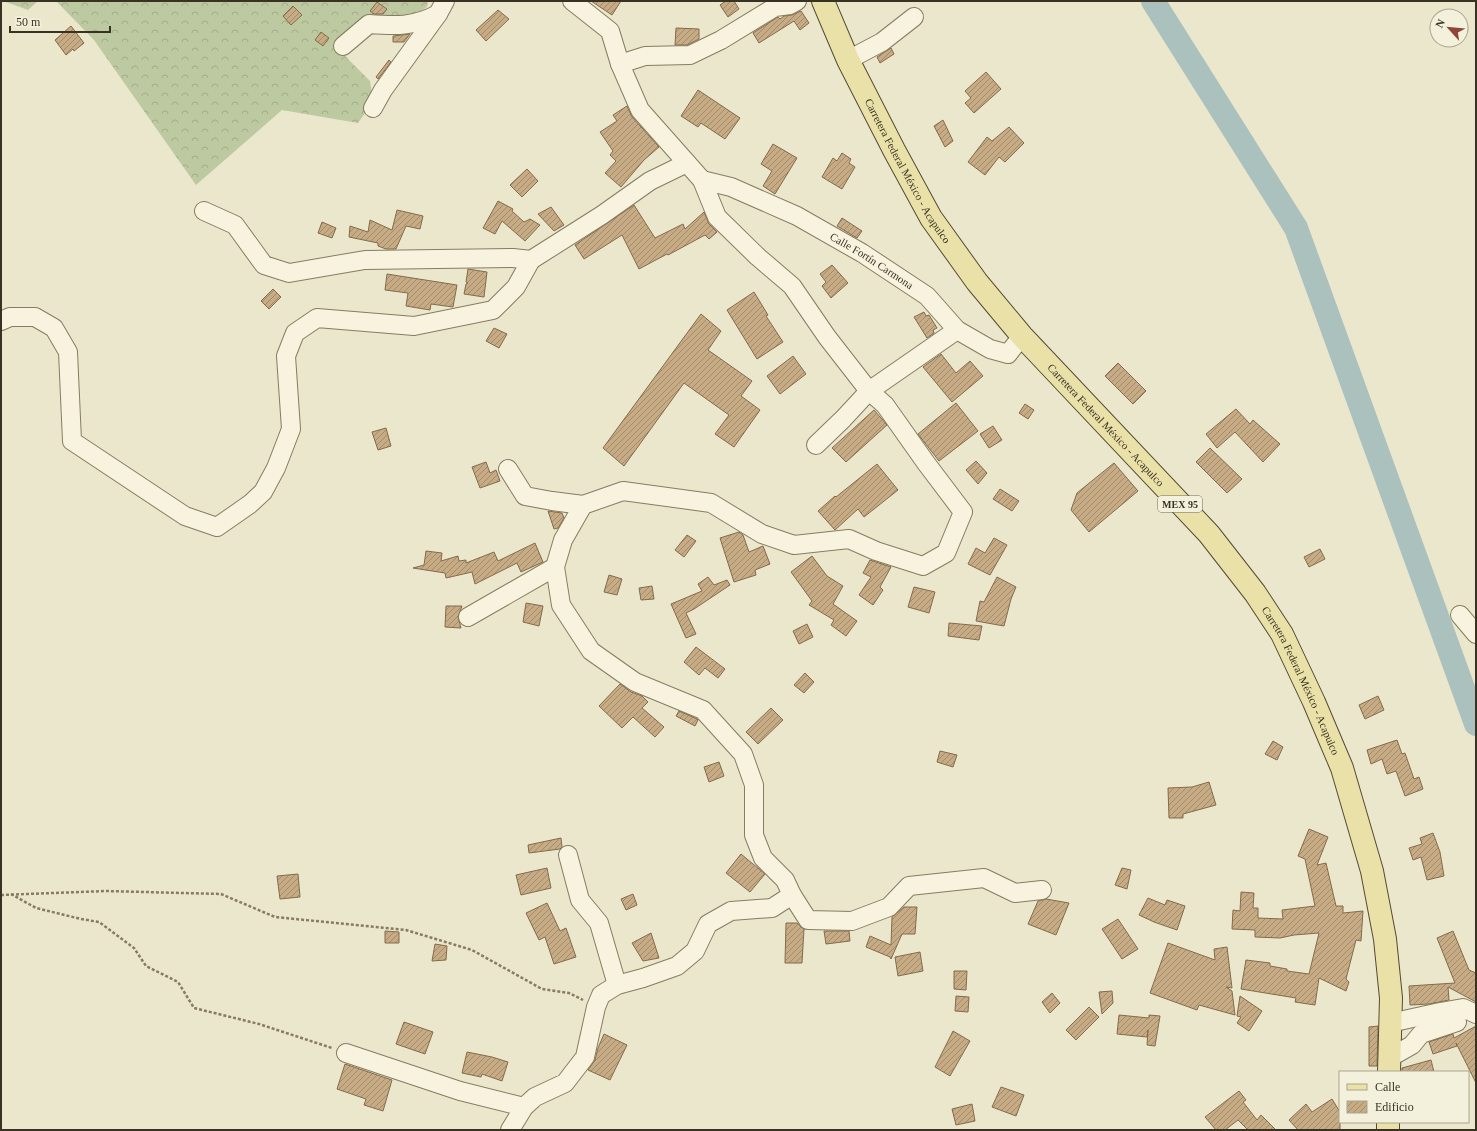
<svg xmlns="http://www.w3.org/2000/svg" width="1477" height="1131" font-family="Georgia,serif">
	<defs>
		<pattern id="forest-crowns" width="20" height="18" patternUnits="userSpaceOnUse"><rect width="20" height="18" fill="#bdc9a0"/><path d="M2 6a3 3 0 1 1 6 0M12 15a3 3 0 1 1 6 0" fill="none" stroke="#a3ad8a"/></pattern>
		<pattern id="building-hatch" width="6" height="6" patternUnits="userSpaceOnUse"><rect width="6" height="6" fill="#c6ab85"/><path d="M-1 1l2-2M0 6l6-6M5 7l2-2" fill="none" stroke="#a28c6c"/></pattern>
	</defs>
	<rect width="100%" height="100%" fill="#ebe7cc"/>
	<!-- forest -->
	<g fill="url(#forest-crowns)">
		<path d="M3,1h35l-10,9z"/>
		<path d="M56,1h372l-1,6 -12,8 -77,32 10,12 22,22 3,21 -15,21 -76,-13 -86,75 -102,-145z"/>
	</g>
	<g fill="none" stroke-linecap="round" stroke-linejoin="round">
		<!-- river -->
		<path stroke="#abc1be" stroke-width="24" d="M1153,1l143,227 180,496"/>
	</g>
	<!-- building -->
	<g fill="url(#building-hatch)" stroke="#846b49">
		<path d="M591,1h30l-9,14z"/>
		<path d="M726,1h8l5,8 -11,8 -8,-12z"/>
		<path d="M377,2l10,7 -4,5h-9l-4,-3z"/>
		<path d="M293,6l9,9 -11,10 -8,-9z"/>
		<path d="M498,10l11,9 -23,22 -10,-11z"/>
		<path d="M801,11l8,12 -9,7 -6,-9 -35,22 -6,-10 25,-16 2,2 4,-3 8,-1z"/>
		<path d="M71,26l13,17 -10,8 -1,-2 -7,6 -11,-15z"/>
		<path d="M676,28l23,1v10l-12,6h-12z"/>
		<path d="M321,32l8,6 -6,8 -8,-6z"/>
		<path d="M410,34l-6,8h-11v-6z"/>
		<path d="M891,48l3,6 -14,9 -3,-6z"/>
		<path d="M389,60l2,2 -13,17 -2,-2z"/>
		<path d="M986,72l15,17 -27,24 -9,-10 6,-5 -6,-7z"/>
		<path d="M698,90l42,28 -15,21 -24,-16 -3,4 -17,-11z"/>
		<path d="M627,106l5,11 27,30 -15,13 -23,27 -16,-14 11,-12 -6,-6 3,-4 -13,-19 17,-11 -4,-6z"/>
		<path d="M943,120l10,21 -8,6 -11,-21z"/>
		<path d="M1009,127l15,16 -19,19 -6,-5 -14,18 -17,-13 19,-25 5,4z"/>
		<path d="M773,144l24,14 -22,36 -12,-8 9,-15 -11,-7z"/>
		<path d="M842,153l9,6 -2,4 6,4 -13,22 -20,-12 11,-19 4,3z"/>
		<path d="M527,169l11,12 -16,16 -12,-12z"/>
		<path d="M498,201l15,8 -1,2 12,11 6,-3 10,6 -15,16 -23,-20 -7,13 -12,-6z"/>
		<path d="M634,205l21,33 28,-14 2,5 19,-17 5,12 8,8 -8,7 -4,-4 -37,20 -1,-1 -28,15 -17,-34 -38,24 -9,-14z"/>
		<path d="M551,207l13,18 -10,6 -16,-17z"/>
		<path d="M397,210l26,6 -3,13 -14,-3 -10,23h-10l-8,-3v-3l-29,-6 1,-11 18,6 2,-12 22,10z"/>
		<path d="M842,218l20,13 -5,7 -20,-12z"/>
		<path d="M322,222l14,6 -4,10 -14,-5z"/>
		<path d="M832,265l16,18 -17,15 -9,-12 4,-4 -6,-8z"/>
		<path d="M468,269l19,3 -3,25 -20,-3 2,-10 2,-1 -2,-1z"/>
		<path d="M387,274l70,11 -4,22 -22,-3 -1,6 -24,-4 2,-13 -23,-3z"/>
		<path d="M273,289l8,8 -12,12 -8,-8z"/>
		<path d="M754,292l14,23 -2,1 17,26 -26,17 -30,-49z"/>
		<path d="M924,312l2,4 3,-1 8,13 -4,2 1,3 -7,5 -13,-21z"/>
		<path d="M701,314l20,17 -13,19 44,31 -11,15 19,14 -26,37 -19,-13 14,-19 -45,-32 -60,83 -21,-18z"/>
		<path d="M494,328l13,6 -8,14 -13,-7z"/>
		<path d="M941,354l15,19 14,-12 13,15 -31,26 -29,-35z"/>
		<path d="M793,356l13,18 -26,20 -13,-18z"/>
		<path d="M1118,363l28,28 -13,13 -28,-28z"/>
		<path d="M956,403l22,28 -39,30 -21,-27z"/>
		<path d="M1025,404l9,6 -6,9 -9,-6z"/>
		<path d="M1236,409l14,15 3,-4 27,24 -17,18 -28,-30 -18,16 -11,-14z"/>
		<path d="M874,410l13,15 -41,37 -14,-14z"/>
		<path d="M993,426l9,14 -13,8 -9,-14z"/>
		<path d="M386,428l5,18 -13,4 -6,-18z"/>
		<path d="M1210,448l32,31 -15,14 -31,-31z"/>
		<path d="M976,461l11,12 -9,11 -12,-14z"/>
		<path d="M486,462l4,11 6,-3 4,11 -20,7 -8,-21z"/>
		<path d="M1114,463l24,28 -49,41 -18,-22 6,-17z"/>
		<path d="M877,464l21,26 -34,27 -6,-8 -23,21 -17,-19 17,-15 1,1z"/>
		<path d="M1000,489l19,12 -7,10 -19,-12z"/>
		<path d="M548,511l14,2 2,5 -6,10 -4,1z"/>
		<path d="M739,532l4,3 6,17 14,-6 7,18 -15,6 1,5 -22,7 -14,-44z"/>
		<path d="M687,535l9,6 -12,16 -9,-7z"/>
		<path d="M994,538l13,7 -17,30 -22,-11 8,-16 9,5z"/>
		<path d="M535,543l8,19 -22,10 -4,-9 -42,21 -3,-12 -26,6 -1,-5 -32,-5 11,-3 2,-14 16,2 -1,8 17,-5 1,5 7,-1v3l28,-11 4,9z"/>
		<path d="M1320,549l5,10 -16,8 -5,-10z"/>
		<path d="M812,556l15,20 16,10 -10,18 24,17 -11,15 -15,-11 3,-5 -25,-15 3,-4 -21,-29z"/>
		<path d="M870,560l21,7 -11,20 3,3 -10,15 -14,-10 12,-18 -8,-4z"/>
		<path d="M609,575l13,4 -5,16 -13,-3z"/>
		<path d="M708,577l6,8 13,-5 3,5 -36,24 -8,4 10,21 -10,4 -15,-34 31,-13 -4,-7z"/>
		<path d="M997,577l19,10 -5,12 -7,27 -28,-5 4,-20 4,1z"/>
		<path d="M652,586l2,13 -13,1 -2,-12z"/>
		<path d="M914,587l21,5 -6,21 -21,-6z"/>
		<path d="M526,603l17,3 -4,20 -16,-4z"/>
		<path d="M446,606h16l-4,11 3,11 -16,-1z"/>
		<path d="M949,623l33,3 -3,14 -31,-4z"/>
		<path d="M807,624l6,13 -14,7 -6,-13z"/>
		<path d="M696,647l29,22 -7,9 -13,-10 -6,7 -15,-13z"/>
		<path d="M805,673l9,9 -10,11 -10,-8z"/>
		<path d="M620,684l11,8 11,4 6,6 -6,6 22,19 -9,10 -22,-20 -11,11 -23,-22z"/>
		<path d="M1378,696l6,14 -19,9 -6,-14z"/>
		<path d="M771,708l12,12 -25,24 -12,-12z"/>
		<path d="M679,711l18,8 1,1 -3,6 -19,-10z"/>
		<path d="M1397,740l5,14 3,-1 9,26 5,-2 4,12 -18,7 -9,-25 -9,3 -5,-15 -11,5 -4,-14z"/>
		<path d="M1273,741l10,6 -6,13 -12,-6z"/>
		<path d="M940,751l17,4 -4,12 -16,-5z"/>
		<path d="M719,762l5,14 -15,6 -5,-15z"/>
		<path d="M1209,782l7,23 -33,9v4h-14l-1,-30 24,-1z"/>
		<path d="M1309,829l19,8 -11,28 9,-2 10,43h7v7l20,-2 -2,30 -5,-1 -10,39 3,3 -3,9 -27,-13 -4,27 -20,-3 1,-4 -55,-9 5,-29 24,3v3l17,3v2l22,3 10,-41 -25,2 -14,3 -25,-1v-7l-23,-1 1,-19 7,1 1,-19 13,1 -1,15h5v10l25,1 -1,-9 33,-4 -10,-47 -7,-3z"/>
		<path d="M1433,833l7,19 4,24 -17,4 -6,-23 -8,3 -4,-12 13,-4 -2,-6z"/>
		<path d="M561,838l1,9 -2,2 -31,4 -1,-8z"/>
		<path d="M741,854l24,20 -15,18 -24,-19z"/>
		<path d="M547,868l4,20 -30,7 -5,-20z"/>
		<path d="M1122,868l9,2 -4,19 -12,-4z"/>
		<path d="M298,874l2,23 -20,2 -3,-23z"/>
		<path d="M633,894l4,11 -11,5 -5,-11z"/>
		<path d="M1148,898l17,7 2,-5 18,6 -8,24 -23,-8 -15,-7z"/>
		<path d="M1046,899l23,4 -13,32 -28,-11 10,-23z"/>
		<path d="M547,903l13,28 6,-3 10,29 -22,7 -9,-27 -6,3 -13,-27z"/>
		<path d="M904,907h13l-2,27h-13l-11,25 -1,-2 -24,-10 4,-11 21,9 1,-28z"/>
		<path d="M1118,919l20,30 -16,10 -20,-30z"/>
		<path d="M786,923h11l7,6 -2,34h-17z"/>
		<path d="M385,931l14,1v11h-14z"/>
		<path d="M824,931h25l1,10 -24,3z"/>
		<path d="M1453,931l16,39 7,3v29l-28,-15 1,13 -20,4 -19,1 -1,-19 46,-3 -18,-45z"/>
		<path d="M651,933l8,25 -16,3 -11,-18z"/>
		<path d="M1168,943l47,17 -1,-11 13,-2 5,41 -6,-1 6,4 3,24 -36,-10 -2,5 -47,-17z"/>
		<path d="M435,944l12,2 -1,14 -14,1z"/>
		<path d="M920,952l3,19 -25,5 -3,-19z"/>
		<path d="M954,971h13l-1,19 -12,-1z"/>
		<path d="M1112,991l1,12 -11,11 -3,-22z"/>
		<path d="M1052,993l8,10 -10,10 -8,-11z"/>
		<path d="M956,996l13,1 -1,15 -13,-1z"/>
		<path d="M1240,996l22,15 -13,20 -12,-8 4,-6 -4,-1z"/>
		<path d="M1089,1007l10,10 -23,23 -10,-10z"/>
		<path d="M1119,1015l30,3v-3l11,1 -5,30 -8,-1 1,-15 -1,7 -30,-3z"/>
		<path d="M404,1022l29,10 -8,22 -29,-10z"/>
		<path d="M1378,1026l-1,40h-8v-39z"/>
		<path d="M1476,1026v57l-20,-40 1,3 -24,8 -4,-12 24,-8 1,4z"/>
		<path d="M953,1031l17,10 -20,35 -15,-9z"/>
		<path d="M604,1034l23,11 -17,35 -22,-10 7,-10 3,-12z"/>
		<path d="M467,1052l25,5 16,5 -6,19 -20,-7 -1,3 -19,-4z"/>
		<path d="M1431,1060l3,12h-32v-4z"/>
		<path d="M345,1064l47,16 -9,31 -19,-6 2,-6 -29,-10z"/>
		<path d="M1001,1087l23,8 -8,21 -24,-9z"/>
		<path d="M1239,1091l7,9 -3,2 14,18 4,-5 15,15h-28l-10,-10 -13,10h-9l-11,-13z"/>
		<path d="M1332,1099l8,13v18h-42l-9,-10 17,-16 6,8z"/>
		<path d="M972,1104l3,17 -19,4 -4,-16z"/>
	</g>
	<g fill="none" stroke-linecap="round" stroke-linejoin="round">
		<!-- minor casing -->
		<g stroke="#877c61" stroke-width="20">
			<g id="minor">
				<path d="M343,46l26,-22c27,2 44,3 69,-10"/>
				<path d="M848,60l34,-18 32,-25"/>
				<path d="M620,64l25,-8 45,-1 31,-15 54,-33 15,-2 7,-4"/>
				<path d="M373,108l10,-18 55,-76 7,-13"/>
				<path id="s1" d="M702,180l29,7 66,29 65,37 65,43 30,34 33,19 18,5 14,-18"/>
				<path d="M204,211l31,14 29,40 25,8 76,-13 148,-2 18,2 71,-45 48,-34 37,-18"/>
				<path d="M1,321l9,-4h25l19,11 14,24 4,89 113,75 32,11 33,-23 13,-12 13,-24 15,-39 -5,-73 9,-23 22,-15 97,8 79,-16 23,-23 15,-27"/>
				<path d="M816,445l27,-26 26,-28 88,-61"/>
				<path d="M508,469l17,27 27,5 31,4"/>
				<path d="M1460,615l16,19"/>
				<path d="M468,617l87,-50"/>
				<path d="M568,855l12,45 19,23 18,62"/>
				<path d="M792,895l16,25 44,1 37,-14 20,-21 75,-8 31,15 27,-3"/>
				<path d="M1390,1023l50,-11 23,-4 13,6"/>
				<path d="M346,1053l114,38 64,16"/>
				<path d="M1389,1058l23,-13 9,-11 36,-12"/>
				<path d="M510,1130l14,-23 11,-10 30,-14 20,-26 11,-50 5,-12 16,-10 26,-7 34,-12 18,-15 13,-27 23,-13 41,-3 20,-13 -7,-15 -22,-22 -9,-23v-50l-11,-31 -40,-44 -68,-28 -44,-31 -30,-46 -6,-38 8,-27 20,-35 40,-14 88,12 51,31 32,11 55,-6 27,12 47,15 23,-13 17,-41 -37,-49 -41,-58 -16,-14 -42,-54 -35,-51 -34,-29 -41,-40 -15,-37 -62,-70 -20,-46 -10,-33 -38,-30"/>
			</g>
		</g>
		<!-- major casing -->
		<g stroke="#564a34" stroke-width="24">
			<g id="major">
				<path id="s2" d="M823,1l25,59 46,90 37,68 46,64 45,54 187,198 46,59 27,41 32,68 28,66 30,103 13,68 6,59 -2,74"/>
				<path d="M1388,1130v-8"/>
			</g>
		</g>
		<!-- path -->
		<g stroke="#877c61" stroke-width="2.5" stroke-dasharray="3 2" stroke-linecap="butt">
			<path d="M11,894l25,14 45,11 18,3 35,26 12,18 32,16 16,26 65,16 73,24"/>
			<path d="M1,895l105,-4 115,3 54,23 131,13 66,20 70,39 27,4 14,7"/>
		</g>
		<!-- minor -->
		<use href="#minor" stroke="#f7f3de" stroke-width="18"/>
		<!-- major -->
		<use href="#major" stroke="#eae1a8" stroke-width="22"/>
	</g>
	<g text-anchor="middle" stroke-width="3" stroke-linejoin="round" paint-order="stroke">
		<!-- shield labels -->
		<rect fill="#f3f1db" stroke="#716b5a" stroke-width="1" x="1158" y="496" width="44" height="16" rx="3"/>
		<g font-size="10" font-weight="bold" fill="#393223">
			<text x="1180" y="508">MEX 95</text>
		</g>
		<!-- street labels -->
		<g font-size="11" fill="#393223" stroke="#f3f1db">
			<text dy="4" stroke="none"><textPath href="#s2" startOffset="190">Carretera Federal México - Acapulco</textPath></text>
			<text dy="4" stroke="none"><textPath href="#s1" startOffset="189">Calle Fortín Carmona</textPath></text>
			<text dy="4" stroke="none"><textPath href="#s2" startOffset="514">Carretera Federal México - Acapulco</textPath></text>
			<text dy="4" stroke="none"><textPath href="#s2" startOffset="838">Carretera Federal México - Acapulco</textPath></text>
		</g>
	</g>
	<!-- border -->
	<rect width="1477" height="1131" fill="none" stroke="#393223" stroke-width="4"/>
	<!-- legend -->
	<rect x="1339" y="1071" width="130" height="52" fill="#f3f1db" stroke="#a9a591"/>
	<rect x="1347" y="1084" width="20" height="6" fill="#eae1a8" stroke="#a9a591"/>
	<text x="1375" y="1091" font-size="12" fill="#393223">Calle</text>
	<rect x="1347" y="1101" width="20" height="12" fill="url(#building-hatch)" stroke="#a9a591"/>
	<text x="1375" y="1111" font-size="12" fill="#393223">Edificio</text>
	<!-- north arrow -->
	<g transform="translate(1449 28) rotate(297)"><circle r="19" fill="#f3f1db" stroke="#a9a591"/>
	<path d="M0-3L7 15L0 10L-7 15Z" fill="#914536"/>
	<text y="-6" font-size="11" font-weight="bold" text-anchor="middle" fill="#393223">N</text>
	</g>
	<!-- scale -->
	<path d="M10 26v6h100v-6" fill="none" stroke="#393223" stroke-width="2"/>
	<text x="16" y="26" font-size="12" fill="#393223" stroke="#f3f1db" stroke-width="3" paint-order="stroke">50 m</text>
</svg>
